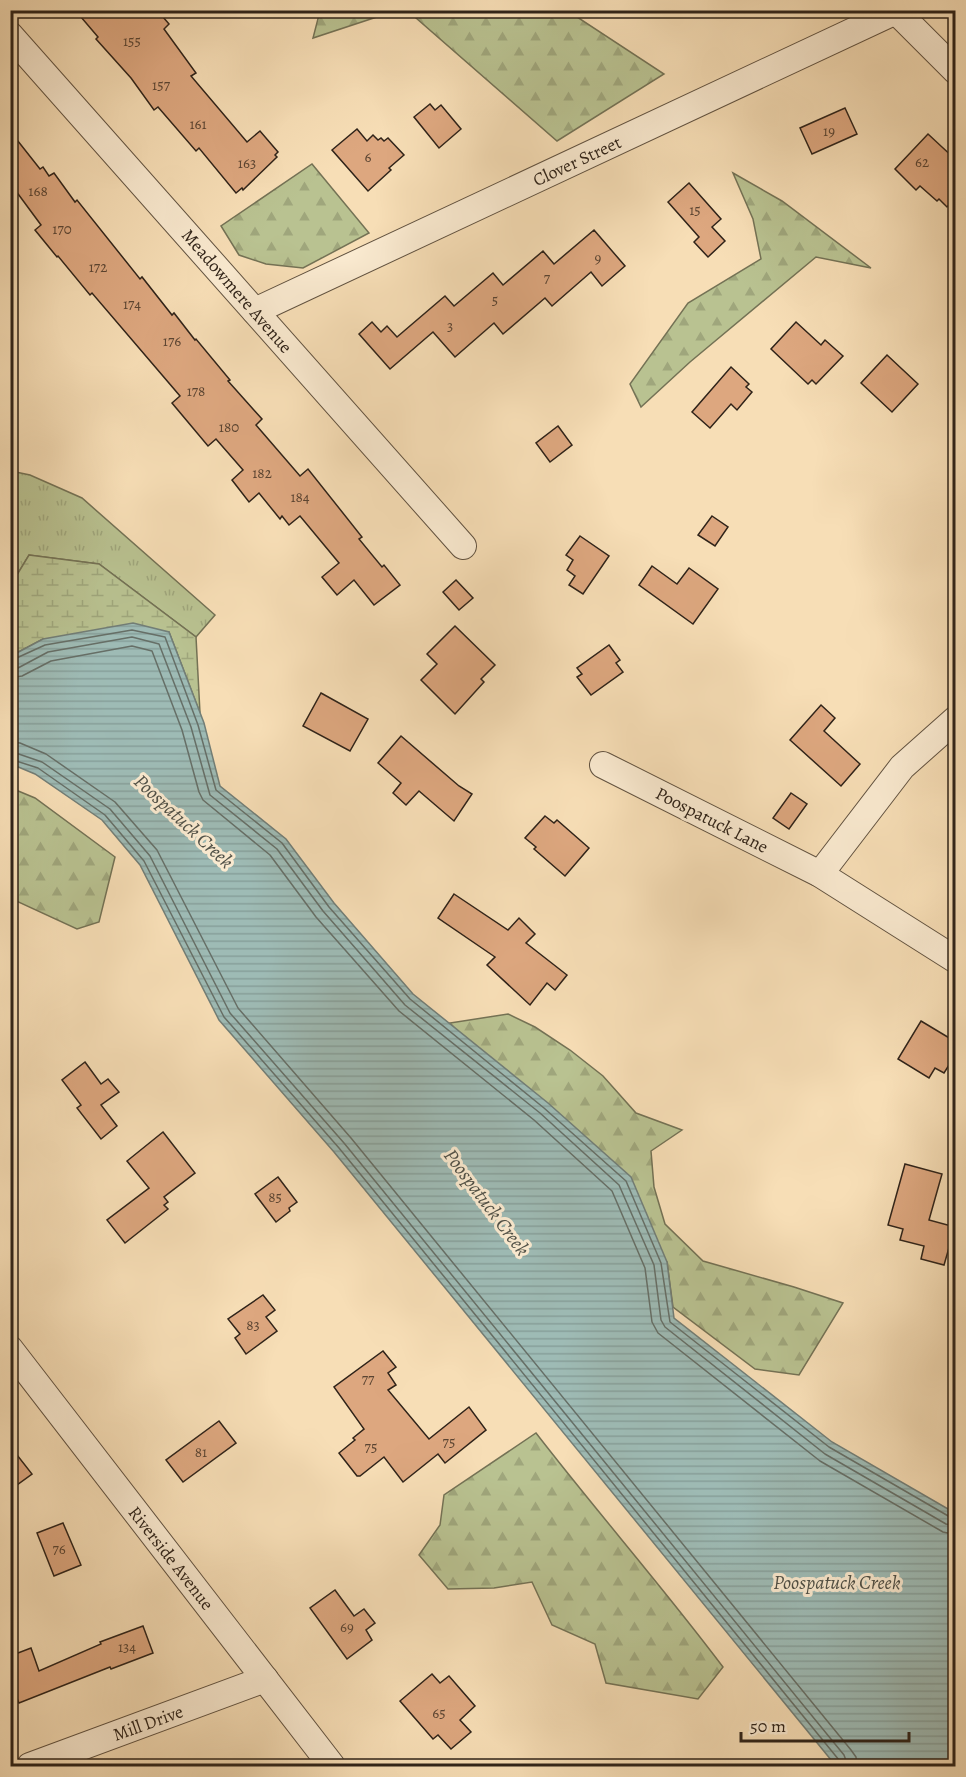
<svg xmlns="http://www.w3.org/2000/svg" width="966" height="1777" font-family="Alegreya,serif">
	<defs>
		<pattern id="grass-tufts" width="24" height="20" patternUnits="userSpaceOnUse" patternTransform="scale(1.5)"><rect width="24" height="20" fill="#b9c291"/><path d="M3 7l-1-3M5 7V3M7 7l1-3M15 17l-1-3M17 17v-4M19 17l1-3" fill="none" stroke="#9fa67c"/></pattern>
		<pattern id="forest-firs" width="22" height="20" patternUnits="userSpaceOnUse" patternTransform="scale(1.5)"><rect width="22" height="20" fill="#b9c291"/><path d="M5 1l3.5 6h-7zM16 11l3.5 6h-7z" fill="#9fa67c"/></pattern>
		<pattern id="wetland-marsh" width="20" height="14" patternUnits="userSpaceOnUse" patternTransform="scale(1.5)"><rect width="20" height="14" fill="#b9c291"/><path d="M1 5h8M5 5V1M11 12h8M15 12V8" fill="none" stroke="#9fa67c"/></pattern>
		<pattern id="water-rules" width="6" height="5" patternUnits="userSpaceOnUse" patternTransform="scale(1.5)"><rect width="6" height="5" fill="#9ebbb5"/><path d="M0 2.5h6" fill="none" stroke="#88a09b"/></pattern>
	</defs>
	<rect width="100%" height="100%" fill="#f7deb6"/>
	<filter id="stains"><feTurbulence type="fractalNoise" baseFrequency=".00333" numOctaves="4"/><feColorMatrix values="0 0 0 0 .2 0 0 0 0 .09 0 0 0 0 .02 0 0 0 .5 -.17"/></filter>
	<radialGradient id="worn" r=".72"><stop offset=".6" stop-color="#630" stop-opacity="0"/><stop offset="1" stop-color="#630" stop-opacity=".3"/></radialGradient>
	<!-- grass -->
	<path fill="url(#grass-tufts)" stroke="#747255" stroke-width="1.5" d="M11,471l19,4 52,23 133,117 -19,22 -97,-73 -70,-9 -12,20 -6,2z"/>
	<!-- forest -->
	<g fill="url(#forest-firs)" stroke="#747255" stroke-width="1.5">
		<path d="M320,11v-1l75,1 -82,27z"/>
		<path d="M408,11h160l96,63 -107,67z"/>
		<path d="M312,164l57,69 -66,35 -37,-4 -27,-9 -18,-29z"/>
		<path d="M733,173l49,28 89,67 -55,-11 -126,105 -49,45 -11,-23 58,-81 73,-44 -8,-40z"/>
		<path d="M11,788l24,10 80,59 -16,65 -22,7 -63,-29 -3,-4z"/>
		<path d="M508,1014l27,13 35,23 33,26 33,37 46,17 -31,21 3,36 11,37 38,37 91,26 49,16 -44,72 -44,-6 -82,-62 -6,-45 -217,-239z"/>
		<path d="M536,1433c61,79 127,154 187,234l-25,32 -92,-16 -11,-39 -43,-19 -20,-43 -38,6 -46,1 -29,-34 21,-30 4,-30z"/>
	</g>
	<!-- wetland -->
	<path fill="url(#wetland-marsh)" stroke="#747255" stroke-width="1.5" d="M29,555l70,9 97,73 4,76 -31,-81 -126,7 -32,17v-79l6,-2z"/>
	<!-- water -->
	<path fill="url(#water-rules)" stroke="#727e77" stroke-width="1.5" d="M133,623l36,9 35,91 16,63 66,53 48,64 79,91 135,109 83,74 36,85 7,56 158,124 123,71v253h-119l-502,-614 -115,-132 -79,-155 -38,-45 -67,-46 -24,-10v-108l32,-17z"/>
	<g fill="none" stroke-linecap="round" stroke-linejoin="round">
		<!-- shore -->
		<g stroke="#666f67" stroke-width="1.5">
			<path d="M10,661l35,-16 87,-15 33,7 33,88 18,65 66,53 47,64 81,92 134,109 82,73 35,82 9,59 159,125 121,70 6,1"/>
			<path d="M10,669l8,-1 30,-16 84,-15 27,7 32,83 19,68 67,54 46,62 82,94 135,108 79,72 35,80 7,55 4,7 160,127 121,70 10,2"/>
			<path d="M10,678l12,-2 29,-15 81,-15 20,5 30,79 17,62 4,8 67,55 46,62 83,94 135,109 78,71 33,77 7,54 6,11 162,128 123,71 13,3"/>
			<path d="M10,742l10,1 26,11 69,48 42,48 81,158 113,130 500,612 5,7 1,9"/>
			<path d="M10,751l32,11 68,47 40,47 80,157 114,130 500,612 4,11"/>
			<path d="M10,759l28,9 67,47 39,46 80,156 115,131 500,612 1,6"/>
		</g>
	</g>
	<!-- building -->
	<g fill="#dda77f" stroke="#2f2319" stroke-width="1.5">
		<path d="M75,10h82l12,14 -5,5 32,44 -5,3 56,66 13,-11 18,21 -3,3 2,2 -34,33 -1,-2 -6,5 -37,-45 -3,3 -38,-44 -4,3 -23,-32 -35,-39 2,-2z"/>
		<path d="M430,104l5,6 6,-5 20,24 -22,19 -25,-31z"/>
		<path d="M845,108l12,26 -45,20 -12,-26z"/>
		<path d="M357,129l10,12 6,-6 5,5 3,-2 3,3 4,-3 16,17 -15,13 2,2 -23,21 -36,-41z"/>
		<path d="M10,131l30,38 3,-2 6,9 5,-3 21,29 2,-2 63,79 2,-2 30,38 2,-2 21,27 1,-1 34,41 -2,1 34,38 -6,6 44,51 8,-7 54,68 -3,2 23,28 2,-2 16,20 -26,20 -20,-25 -17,15 -15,-18 17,-14 -39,-47 -11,9 -7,-9 -2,3 -21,-26 -10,9 -17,-22 11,-10 -27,-31 -8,7 -36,-43 8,-7 -88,-103 -2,2 -32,-39 -1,1 -22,-27 6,-5 -31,-42z"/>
		<path d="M928,134l28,26v37l-9,10 -8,-8 -2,2 -17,-15 -4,4 -21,-21z"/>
		<path d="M689,183l32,36 -9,8 13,14 -17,16 -14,-15 5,-5 -31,-35z"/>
		<path d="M594,230l31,36 -23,20 -11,-14 -39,34 -7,-8 -42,36 -9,-11 -39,34 -22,-25 -43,37 -31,-35 13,-12 9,10 6,-6 10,11 48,-41 9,10 39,-33 10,12 40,-34 11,13z"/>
		<path d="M796,322l25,23 4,-5 18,16 -27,28 -4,-4 -4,4 -37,-35z"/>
		<path d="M887,355l31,29 -26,28 -31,-29z"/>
		<path d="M731,367l18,17 -3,3 6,5 -15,18 -6,-6 -21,24 -18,-16z"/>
		<path d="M558,426l14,19 -22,17 -14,-19z"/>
		<path d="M712,516l16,11 -13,19 -17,-11z"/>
		<path d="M580,536l29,20 -26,38 -14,-9 6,-9 -8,-6 6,-10 -7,-5z"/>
		<path d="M652,566l25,18 12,-16 29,21 -25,35 -54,-39z"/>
		<path d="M456,580l17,18 -14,12 -16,-18z"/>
		<path d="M455,626l40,39 -14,14 3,3 -29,32 -34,-34 16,-16 -10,-10z"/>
		<path d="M609,645l11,15 -4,3 7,9 -32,23 -14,-18 5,-3 -5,-6z"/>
		<path d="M321,693l47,26 -18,32 -47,-25z"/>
		<path d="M821,705l14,13 -11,13 36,33 -19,22 -51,-46z"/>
		<path d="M401,736l58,50 13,8 -18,27 -35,-30 -13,14 -13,-12 8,-10 -23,-20z"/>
		<path d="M791,793l16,11 -18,25 -16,-11z"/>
		<path d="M545,816l9,7 3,-3 32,28 -24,28 -31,-27 2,-2 -11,-9z"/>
		<path d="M454,894l54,36 11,-12 16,16 -9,9 41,32 -12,15 -8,-7 -17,22 -43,-40 8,-8 -57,-39z"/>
		<path d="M921,1021l35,21v12l-12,19 -9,-5 -6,10 -31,-19z"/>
		<path d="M85,1062l16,22 7,-5 11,13 -18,13 16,21 -16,13 -24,-31 4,-3 -19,-25z"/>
		<path d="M163,1132l32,41 -31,24 4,5 -4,3 4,4 -43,34 -18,-23 42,-32 -22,-27z"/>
		<path d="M905,1164l37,10 -13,46 26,7 -11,38 -23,-6 3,-13 -24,-6 3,-11 -15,-4z"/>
		<path d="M278,1177l19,25 -8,6 1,3 -14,11 -21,-28z"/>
		<path d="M263,1295l12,15 -9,7 11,14 -31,23 -11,-16 5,-4 -12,-15z"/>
		<path d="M383,1351l13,16 -8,6 8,12 -8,5 41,49 40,-32 17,23 -41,33 -7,-9 -35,28 -19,-25 -24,19h-3l-18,-23 16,-13 -2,-2 11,-9 -30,-42z"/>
		<path d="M219,1421l17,22 -53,39 -17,-22z"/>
		<path d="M10,1446l22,28 -22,16z"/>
		<path d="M63,1523l18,42 -27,11 -17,-43z"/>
		<path d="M335,1590l19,26 10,-7 11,14 -9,7 6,10 -25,19 -37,-51z"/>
		<path d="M143,1626l10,27 -42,16 -1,-2 -91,36 -9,-21v-26l21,-8 8,23 62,-27 -1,-2z"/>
		<path d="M432,1674l8,9 9,-7 26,30 -15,14 11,12 -20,17 -13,-14 -5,4 -33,-38z"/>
	</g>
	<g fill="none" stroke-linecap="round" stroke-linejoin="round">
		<!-- minor casing -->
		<g stroke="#615240" stroke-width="28">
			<g id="minor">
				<path d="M895,10l61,61"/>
				<path d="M10,35l453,511"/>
				<path d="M255,311l643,-301"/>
				<path d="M603,765l217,109 136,86"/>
				<path d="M820,874l82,-107 54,-48"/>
				<path d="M10,1349l322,417"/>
				<path d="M30,1766l235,-87"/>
			</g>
		</g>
		<!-- minor -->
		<use href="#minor" stroke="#faead0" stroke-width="26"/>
	</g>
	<g text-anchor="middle" stroke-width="6" stroke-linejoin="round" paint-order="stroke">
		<!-- number labels -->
		<g font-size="15" fill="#5a4432">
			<text x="132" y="46">155</text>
			<text x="161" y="90">157</text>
			<text x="198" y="129">161</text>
			<text x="829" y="136">19</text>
			<text x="368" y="162">6</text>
			<text x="922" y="167">62</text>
			<text x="247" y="168">163</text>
			<text x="38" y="196">168</text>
			<text x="695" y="215">15</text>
			<text x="62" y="234">170</text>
			<text x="598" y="263">9</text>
			<text x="98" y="272">172</text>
			<text x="547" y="283">7</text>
			<text x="495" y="305">5</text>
			<text x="132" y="309">174</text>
			<text x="450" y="331">3</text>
			<text x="172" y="346">176</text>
			<text x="196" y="396">178</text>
			<text x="229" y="432">180</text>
			<text x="262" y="478">182</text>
			<text x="300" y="502">184</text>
			<text x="275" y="1202">85</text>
			<text x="253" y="1330">83</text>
			<text x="368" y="1384">77</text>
			<text x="449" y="1447">75</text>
			<text x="371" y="1452">75</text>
			<text x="201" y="1457">81</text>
			<text x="59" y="1554">76</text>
			<text x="347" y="1632">69</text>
			<text x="127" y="1652">134</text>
			<text x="439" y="1718">65</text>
		</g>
		<!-- street labels -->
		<g font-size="18" fill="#2f2319" stroke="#faead0">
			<text transform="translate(577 161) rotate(-25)" y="6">Clover Street</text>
			<text transform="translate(237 291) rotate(49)" y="6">Meadowmere Avenue</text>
			<text transform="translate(712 820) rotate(27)" y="6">Poospatuck Lane</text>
			<text transform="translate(171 1558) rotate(52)" y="6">Riverside Avenue</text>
			<text transform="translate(148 1723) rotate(-20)" y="6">Mill Drive</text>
		</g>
		<!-- water labels -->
		<g font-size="20" font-style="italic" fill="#505148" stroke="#faead0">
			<text transform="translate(184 821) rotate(43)" y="7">Poospatuck Creek</text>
			<text transform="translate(487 1202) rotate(53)" y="7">Poospatuck Creek</text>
			<text x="837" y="1589">Poospatuck Creek</text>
		</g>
	</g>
	<!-- margin -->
	<rect width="966" height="1777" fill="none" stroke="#f7deb6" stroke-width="36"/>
	<rect x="12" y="12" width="942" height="1753" fill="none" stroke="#2f2319" stroke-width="3"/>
	<rect x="18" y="18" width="930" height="1741" fill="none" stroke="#2f2319" stroke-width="1.5"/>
	<!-- scale -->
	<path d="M741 1732v9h168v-9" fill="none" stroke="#2f2319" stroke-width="3"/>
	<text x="750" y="1732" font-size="18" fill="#2f2319" stroke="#faead0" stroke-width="4.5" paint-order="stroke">50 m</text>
	<rect width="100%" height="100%" filter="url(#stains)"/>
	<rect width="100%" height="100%" fill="url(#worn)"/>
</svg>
